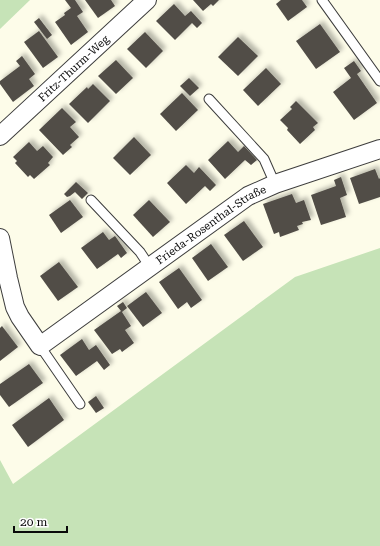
<svg xmlns="http://www.w3.org/2000/svg" width="380" height="546" font-family="'Roboto Serif',serif">
	<defs>
		<filter id="shadow"><feDropShadow dx="3.5" dy="-3.5" stdDeviation="2" flood-color="#0004"/></filter>
	</defs>
	<rect width="100%" height="100%" fill="#fdfce9"/>
	<!-- green -->
	<g fill="#c6e3b7">
		<path d="M0,0h30l-30,29z"/>
		<path d="M380,248v298h-380v-86l13,24 282,-207z"/>
	</g>
	<!-- building -->
	<g fill="#514d47" filter="url(#shadow)">
		<path d="M65,0h10l8,12 -6,4 11,16 -17,13 -16,-23 10,-7 -1,-2 7,-5z"/>
		<path d="M85,0h26l4,6 -17,12z"/>
		<path d="M193,0h26l-6,6 -2,-2 -8,7z"/>
		<path d="M281,0h21l5,7 -19,14 -12,-17z"/>
		<path d="M174,4l11,12 6,-5 11,12 -5,5 -5,-5 -17,17 -19,-19z"/>
		<path d="M39,18l13,17 -5,4 -13,-17z"/>
		<path d="M320,24l20,28 -24,17 -20,-28z"/>
		<path d="M39,31l19,26 -15,11 -19,-26z"/>
		<path d="M145,32l18,19 -17,17 -19,-19z"/>
		<path d="M238,37l20,19 -20,20 -20,-19z"/>
		<path d="M22,56l13,18 -6,5 5,7 -21,16 -13,-18v-3l20,-15 -4,-5z"/>
		<path d="M116,60l17,18 -17,16 -18,-18z"/>
		<path d="M354,61l7,10 -4,3 20,29 -23,17 -21,-28 18,-14 -7,-10z"/>
		<path d="M266,68l15,16 -23,22 -15,-16z"/>
		<path d="M189,78l10,10 -9,8 -10,-10z"/>
		<path d="M93,84l17,17 -22,22 -19,-19 18,-17 1,2z"/>
		<path d="M182,93l16,17 -22,21 -16,-17z"/>
		<path d="M296,101l22,22 -5,4 2,3 -15,14 -13,-14 1,-2 -8,-8 12,-11 -2,-2z"/>
		<path d="M62,108l14,14 -6,5 9,10 -9,8 2,2 -9,8 -24,-25z"/>
		<path d="M134,137l17,18 -21,20 -17,-17z"/>
		<path d="M228,141l10,11 6,-6 13,14 -6,5 -6,-5 -20,19 -17,-19z"/>
		<path d="M29,142l8,9 6,-5 10,11 -5,6 2,2 -16,14 -4,-4 -2,2 -13,-14 2,-2 -4,-4z"/>
		<path d="M186,165l8,8 5,-6 17,18 -6,6 -5,-5 -19,18 -19,-21z"/>
		<path d="M375,169l4,10 1,-1v19l-21,7 -9,-26z"/>
		<path d="M341,177l6,18 -7,3 6,19 -25,8 -10,-30 25,-9 -2,-6z"/>
		<path d="M76,182l12,11 -6,6 -7,-7 -5,4 -3,1 -3,-3z"/>
		<path d="M292,194l4,9 8,-3 7,20 -9,2 1,2 -6,2 2,4 -19,7 -1,-5 -5,2 -11,-30z"/>
		<path d="M70,200l13,17 -22,16 -12,-18z"/>
		<path d="M149,200l21,22 -17,15 -20,-22z"/>
		<path d="M244,221l19,26 -20,14 -19,-26z"/>
		<path d="M103,232l6,8 6,-4 12,17 -6,5 -3,-4 -21,15 -16,-21z"/>
		<path d="M211,244l17,23 -20,14 -16,-23z"/>
		<path d="M59,262l19,25 -20,14 -18,-25z"/>
		<path d="M179,268l23,32 -11,8 -4,-6 -9,7 -19,-27z"/>
		<path d="M146,292l16,21 -19,14 -16,-21z"/>
		<path d="M123,302l4,6 -5,4 9,14 -6,4 9,13 -12,9 -2,-3 -8,5 -18,-24 27,-19 -4,-5z"/>
		<path d="M2,326l16,21 -18,14v-33z"/>
		<path d="M82,339l7,11 7,-5 14,20 -6,5 -7,-9 -21,15 -16,-21z"/>
		<path d="M29,364l14,19 -34,24 -9,-12v-11z"/>
		<path d="M96,396l8,12 -8,5 -8,-11z"/>
		<path d="M49,398l15,22 -36,27 -16,-22z"/>
	</g>
	<g fill="none" stroke-linecap="round" stroke-linejoin="round">
		<!-- lane casing -->
		<g stroke="#3d3d3d" stroke-width="11">
			<g id="lane">
				<path d="M322,0l58,81"/>
				<path d="M209,99l55,60 11,25"/>
				<path d="M91,200l49,52 10,15"/>
				<path d="M40,346l40,58"/>
			</g>
		</g>
		<!-- street casing -->
		<g stroke="#3d3d3d" stroke-width="20">
			<g id="street">
				<path id="s1" d="M0,136l147,-136"/>
				<path id="s2" d="M0,238l8,40 7,29 5,10 20,29 208,-150 27,-12 105,-35"/>
			</g>
		</g>
		<!-- lane -->
		<use href="#lane" stroke="#fff" stroke-width="9"/>
		<!-- street -->
		<use href="#street" stroke="#fff" stroke-width="18"/>
	</g>
	<g text-anchor="middle" stroke-width="4" stroke-linejoin="round" paint-order="stroke">
		<!-- street labels -->
		<g font-size="11" fill="#0a0a0a" stroke="#fff">
			<text dy="4" stroke="none"><textPath href="#s1" startOffset="100">Fritz-Thurm-Weg</textPath></text>
			<text dy="4" stroke="none"><textPath href="#s2" startOffset="327">Frieda-Rosenthal-Straße</textPath></text>
		</g>
	</g>
	<!-- scale -->
	<path d="M14 526v6h53v-6" fill="none" stroke="#0a0a0a" stroke-width="2"/>
	<text x="20" y="526" font-size="12" fill="#0a0a0a" stroke="#ffffff" stroke-width="3" paint-order="stroke">20 m</text>
</svg>
